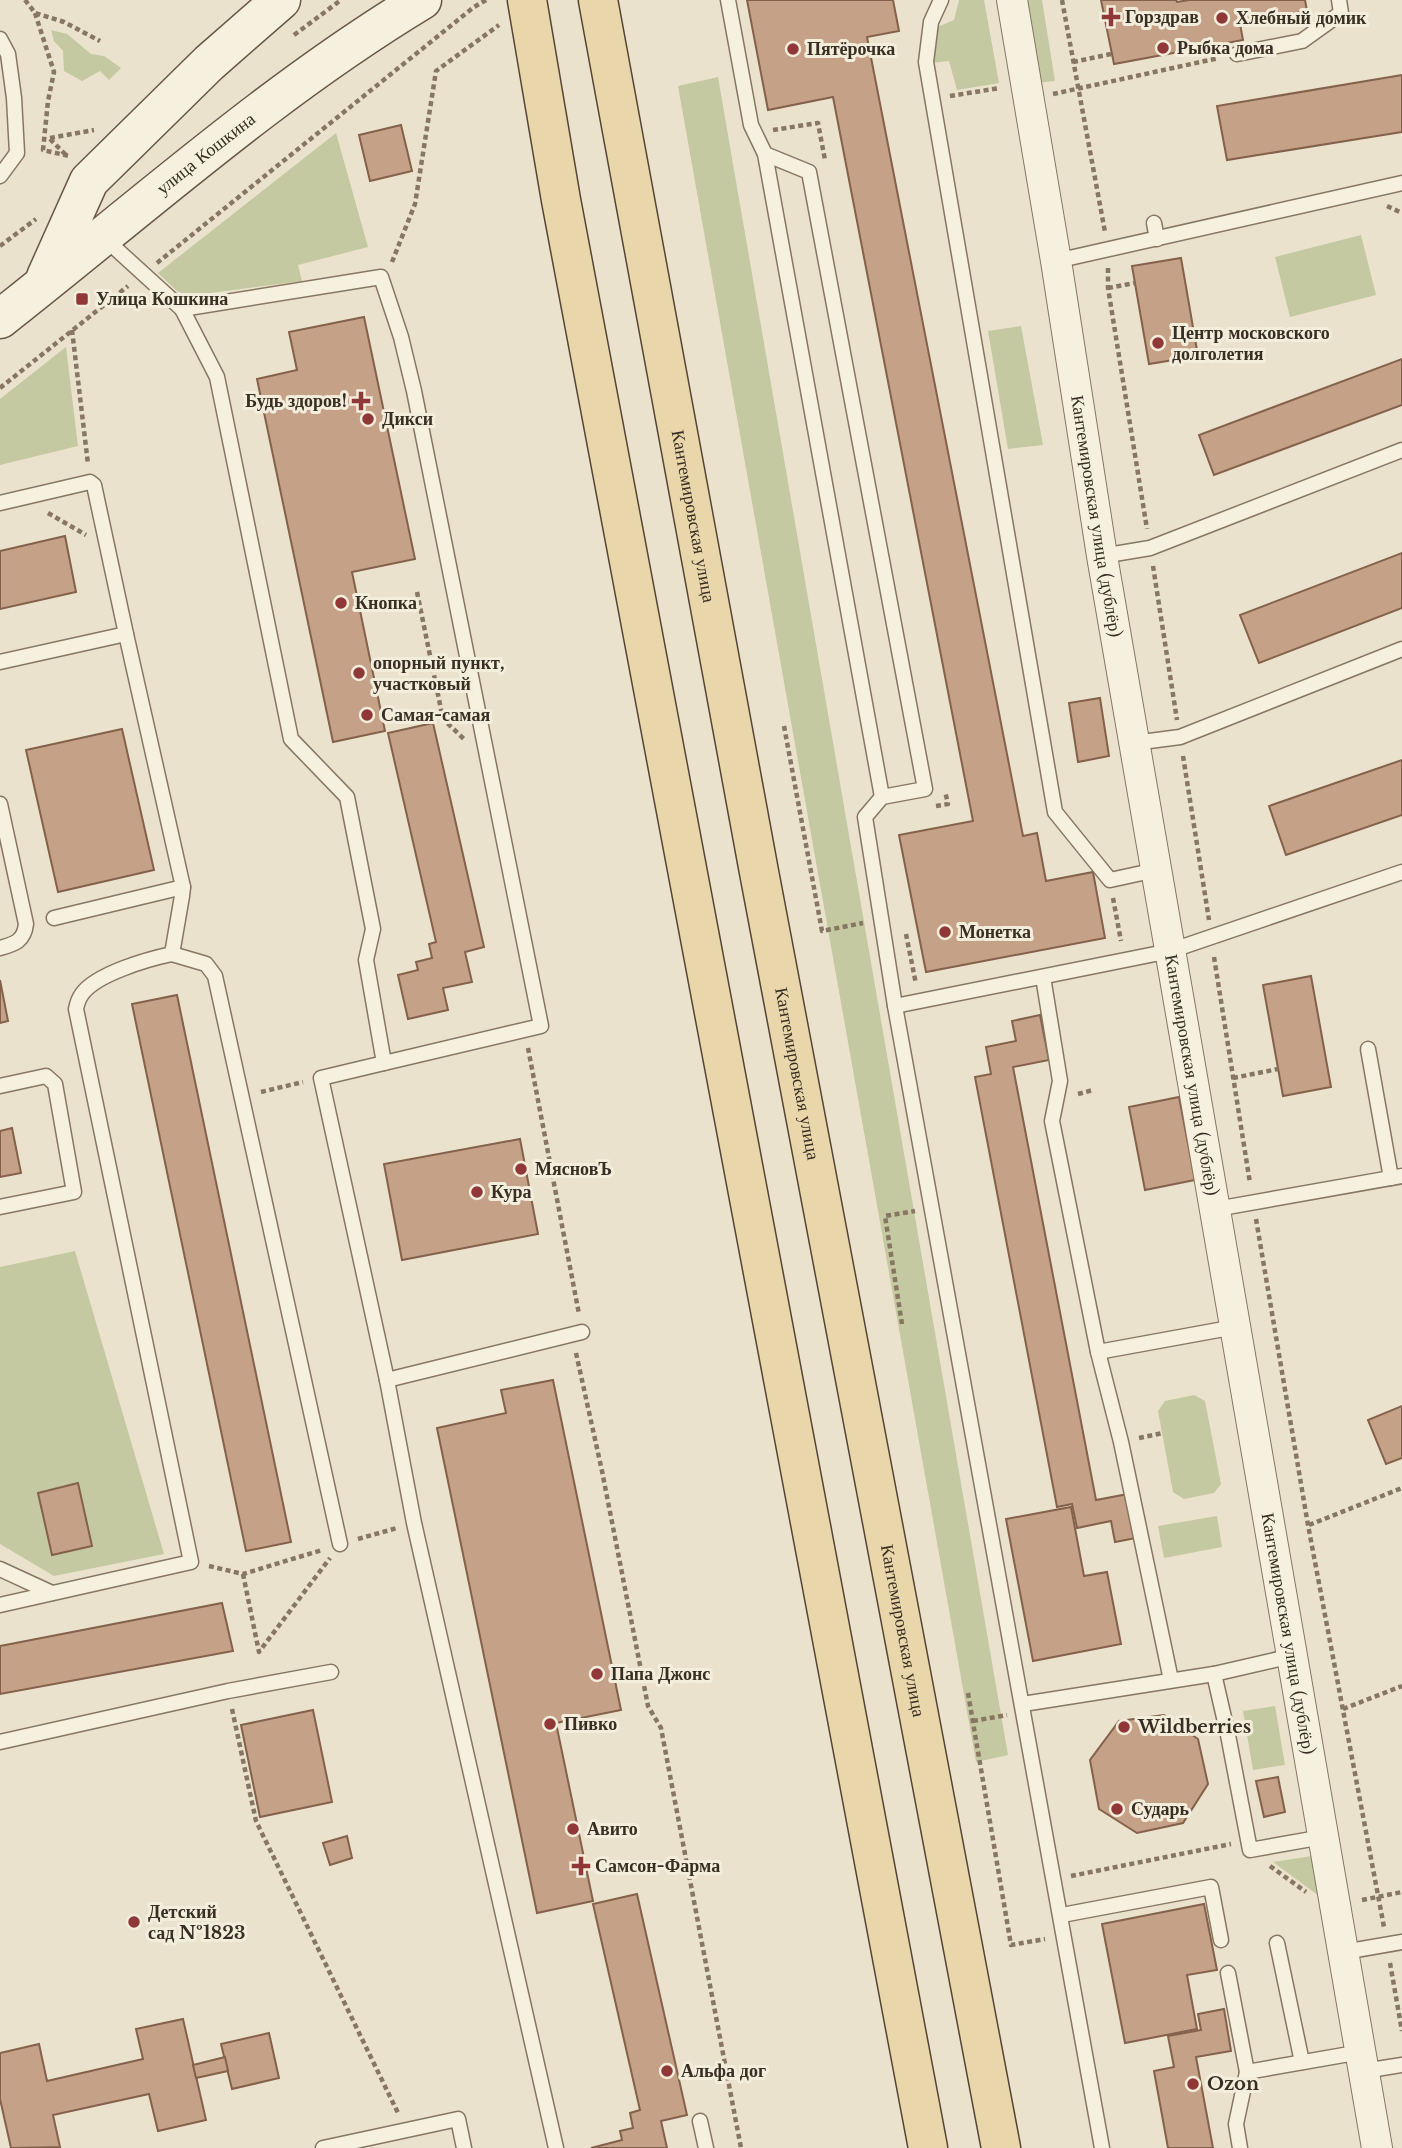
<svg xmlns="http://www.w3.org/2000/svg" width="1402" height="2148" font-family="'Libre Baskerville',serif">
	<rect width="100%" height="100%" fill="#ebe2cd"/>
	<!-- green -->
	<g fill="#c4c9a1">
		<path d="M959,0h25l15,83 -42,7 -8,-29 -18,2 4,-35 19,-8z"/>
		<path d="M1021,0h21l13,81 -21,2z"/>
		<path d="M51,30l16,4 24,20 13,2 17,12 -12,12 -9,-9 -18,10 -18,-10 -1,-20 -9,-10z"/>
		<path d="M718,77l290,1678 -32,7 -298,-1676z"/>
		<path d="M336,133l32,114 -70,18 4,16 -114,15 -11,-5 -19,-18z"/>
		<path d="M1361,235l15,60 -86,22 -15,-60z"/>
		<path d="M1021,326l22,119 -35,4 -20,-118z"/>
		<path d="M66,347l12,99 -78,19v-66z"/>
		<path d="M75,1251l89,303 -110,22 -54,-32v-277z"/>
		<path d="M1194,1395l11,6 16,83 -7,9 -30,6 -11,-7 -15,-81 7,-10z"/>
		<path d="M1217,1516l5,31 -58,11 -6,-32z"/>
		<path d="M1275,1706l10,59 -32,5 -10,-59z"/>
		<path d="M1312,1856l7,40 -46,-34z"/>
	</g>
	<!-- building -->
	<g fill="#c5a187" stroke="#84614a" stroke-width="2">
		<path d="M747,0h146l6,31 -32,6 156,799 14,-3 9,48 47,-9 12,66 -179,34 -27,-137 74,-14 -140,-724 -65,13z"/>
		<path d="M1101,0h75l1,2 12,-2h116l2,11 -67,13 3,16 -129,24z"/>
		<path d="M1402,75v57l-175,28 -10,-54z"/>
		<path d="M401,125l11,46 -42,10 -11,-46z"/>
		<path d="M1181,258l17,98 -49,8 -17,-98z"/>
		<path d="M364,317l51,242 -63,13 33,159 -52,11 -76,-363 40,-9 -8,-38z"/>
		<path d="M1402,359v46l-188,70 -15,-40z"/>
		<path d="M65,536l11,56 -76,17v-58z"/>
		<path d="M1402,553v55l-143,55 -19,-48z"/>
		<path d="M1100,698l9,58 -31,6 -9,-59z"/>
		<path d="M433,723l51,224 -19,5 7,30 -29,6 5,22 -40,9 -10,-44 20,-5 -2,-8 16,-4 -3,-14 7,-2 -48,-209z"/>
		<path d="M122,729l32,141 -96,22 -32,-142z"/>
		<path d="M1402,760v55l-116,40 -17,-49z"/>
		<path d="M1311,976l20,111 -48,9 -20,-111z"/>
		<path d="M0,980l8,41 -8,2z"/>
		<path d="M177,995l114,547 -45,9 -114,-547z"/>
		<path d="M1040,1015l9,45 -36,7 83,433 32,-6 8,44 -21,4 -4,-21 -34,7 -5,-24 -15,3 -82,-430 16,-3 -5,-27 30,-6 -4,-20z"/>
		<path d="M1179,1097l16,83 -50,10 -16,-83z"/>
		<path d="M12,1128l9,45 -21,4v-46z"/>
		<path d="M520,1139l18,95 -136,26 -18,-96z"/>
		<path d="M553,1380l68,330 -65,13 37,178 -56,12 -100,-485 69,-15 -5,-23z"/>
		<path d="M1402,1406v52l-16,6 -18,-44z"/>
		<path d="M78,1483l14,63 -40,9 -14,-62z"/>
		<path d="M1071,1507l13,69 23,-4 14,72 -88,17 -27,-142z"/>
		<path d="M222,1603l11,48 -233,43v-48z"/>
		<path d="M313,1710l19,92 -72,15 -19,-92z"/>
		<path d="M1164,1715l34,24 10,45 -25,39 -46,10 -38,-24 -9,-49 29,-39z"/>
		<path d="M1278,1777l7,35 -21,5 -8,-36z"/>
		<path d="M347,1836l5,22 -22,7 -7,-22z"/>
		<path d="M637,1894l50,221 -26,6 6,27h-76l31,-8 -2,-9 13,-3 -3,-15 10,-3 -47,-206z"/>
		<path d="M1204,1904l13,66 -30,5 10,54 -72,14 -23,-119z"/>
		<path d="M1224,2009l7,42 -35,6 17,91h-45l-14,-77 20,-4 -6,-31 33,-6 -3,-16z"/>
		<path d="M183,2019l23,101 -48,11 -9,-37 -96,21 7,32 -49,1 -11,-49v-46l39,-9 8,37 96,-22 -7,-30z"/>
		<path d="M269,2033l10,45 -47,11 -11,-45z"/>
		<path d="M225,2057l3,14 -32,7 -3,-13z"/>
	</g>
	<g fill="none" stroke-linecap="round" stroke-linejoin="round">
		<!-- service casing -->
		<g stroke="#877662" stroke-width="17">
			<g id="service">
				<path d="M728,0l23,125 14,29 44,18 116,617 -43,8 -17,20 30,189 207,1142"/>
				<path d="M941,0l-10,22 -5,40 129,750 55,68 46,-10"/>
				<path d="M0,39l8,15 6,44 3,55 -17,23"/>
				<path d="M1237,54l65,-13 39,-28 -2,-13"/>
				<path d="M765,154l117,643"/>
				<path d="M1154,223l3,16"/>
				<path d="M103,237l79,72"/>
				<path d="M1056,261l346,-78"/>
				<path d="M381,277l20,60 13,54 127,635 -157,37 -18,-103 7,-31 -26,-132 -56,-58 -74,-362 -35,-68z"/>
				<path d="M0,503l90,-21 4,3 32,149 -126,28"/>
				<path d="M1102,556l48,-8 252,-98"/>
				<path d="M1134,743l46,-6 222,-88"/>
				<path d="M0,804l26,120c-2,17 -11,20 -26,24"/>
				<path d="M54,918l129,-31"/>
				<path d="M172,954l34,10 9,12 125,568"/>
				<path d="M1043,977l17,104 -8,40 46,231 23,90 50,238"/>
				<path d="M895,1006l275,-55 232,-79"/>
				<path d="M1368,1049l23,129"/>
				<path d="M384,1063l-63,15 66,302"/>
				<path d="M0,1086l46,-10 9,8 19,108 -74,15"/>
				<path d="M1216,1209l186,-33"/>
				<path d="M1098,1352l137,-25"/>
				<path d="M0,1569l52,24"/>
				<path d="M0,1605l191,-43 -115,-553c1,-5 3,-11 6,-15 14,-20 66,-35 90,-40l10,-58 1,-9 -57,-253"/>
				<path d="M1214,1674l14,61 22,115 73,-13"/>
				<path d="M1023,1704l191,-30 78,-18"/>
				<path d="M0,1742l228,-51 103,-19"/>
				<path d="M1062,1915l149,-28 10,53"/>
				<path d="M1277,1943l25,119"/>
				<path d="M1344,1952l58,-10"/>
				<path d="M1228,1973l19,99"/>
				<path d="M1364,2071l38,-6"/>
				<path d="M700,2121l6,27"/>
				<path d="M323,2148l135,-29 6,29"/>
				<path d="M556,2148l-142,-625 -27,-143 195,-48"/>
				<path d="M1240,2148l-4,-24 11,-52 114,-20"/>
			</g>
		</g>
		<!-- minor casing -->
		<g stroke="#877662" stroke-width="32">
			<g id="minor">
				<path id="s1" d="M1012,0l44,261 46,295 275,1592"/>
			</g>
		</g>
		<!-- secondary casing -->
		<g stroke="#695745" stroke-width="41">
			<g id="secondary">
				<path d="M46,277l43,-96 120,-118 72,-63"/>
				<path id="s2" d="M0,319c139,-109 271,-228 422,-319"/>
			</g>
		</g>
		<!-- primary casing -->
		<g stroke="#564535" stroke-width="41">
			<g id="primary">
				<path d="M527,0l34,200 367,1948"/>
				<path id="s3" d="M598,0l161,872 242,1276"/>
			</g>
		</g>
		<!-- path -->
		<g stroke="#877662" stroke-width="4.5" stroke-dasharray="5 3.5" stroke-linecap="butt">
			<path d="M25,0l10,13 29,9 36,19"/>
			<path d="M1062,0l43,232"/>
			<path d="M35,13l19,59 -6,29 -5,49 26,6"/>
			<path d="M294,35l47,-35"/>
			<path d="M1073,62l38,-8"/>
			<path d="M1053,94l166,-36"/>
			<path d="M950,96l50,-8"/>
			<path d="M773,130l45,-7 7,37"/>
			<path d="M50,138l44,-8"/>
			<path d="M50,139l16,16"/>
			<path d="M1387,206l15,7"/>
			<path d="M0,246l36,-27"/>
			<path d="M392,262l23,-58 21,-133 63,-46"/>
			<path d="M157,263l317,-256 12,-7"/>
			<path d="M1108,268v20l39,241"/>
			<path d="M1108,288l27,-5"/>
			<path d="M72,330l16,134"/>
			<path d="M0,388l128,-102"/>
			<path d="M48,513l38,22"/>
			<path d="M1153,566l24,154"/>
			<path d="M417,592l26,127 21,20"/>
			<path d="M784,726l38,205 41,-8"/>
			<path d="M1183,756l26,164"/>
			<path d="M936,806l12,-2 -3,-13"/>
			<path d="M1113,898l8,43"/>
			<path d="M906,934l10,50"/>
			<path d="M1214,957l36,226"/>
			<path d="M528,1048l51,266"/>
			<path d="M1233,1078l45,-9"/>
			<path d="M261,1092l42,-10"/>
			<path d="M1078,1094l15,-4"/>
			<path d="M1256,1219l52,306 76,402"/>
			<path d="M902,1324l-17,-108 30,-5"/>
			<path d="M576,1353l26,118 46,235 13,22 80,420"/>
			<path d="M1139,1438l24,-5"/>
			<path d="M1309,1525l93,-37"/>
			<path d="M358,1539l39,-11"/>
			<path d="M209,1566l34,8 79,-24"/>
			<path d="M243,1574l16,78 71,-94"/>
			<path d="M968,1693l43,252 34,-6"/>
			<path d="M232,1709l24,112 142,292"/>
			<path d="M1343,1709l59,-23"/>
			<path d="M973,1721l34,-6"/>
			<path d="M1270,1866l36,26"/>
			<path d="M1071,1876l160,-32"/>
			<path d="M1362,1900l40,-8"/>
			<path d="M1390,1963l12,68"/>
		</g>
		<!-- service -->
		<use href="#service" stroke="#f6f0df" stroke-width="14"/>
		<!-- minor -->
		<use href="#minor" stroke="#f6f0df" stroke-width="30"/>
		<!-- secondary -->
		<use href="#secondary" stroke="#f6f0df" stroke-width="38"/>
		<!-- primary -->
		<use href="#primary" stroke="#e9d6aa" stroke-width="38"/>
	</g>
	<!-- markers -->
	<g fill="#903838" stroke="#f3eddc" stroke-width="2.5">
		<path d="M1107.5 6.5h7v7h7v7h-7v7h-7v-7h-7v-7h7z"/>
		<circle cx="1222" cy="18" r="7"/>
		<circle cx="1163" cy="48" r="7"/>
		<circle cx="793" cy="49" r="7"/>
		<rect x="75" y="292" width="14" height="14" rx="3.5"/>
		<circle cx="1158" cy="343" r="7"/>
		<path d="M357.5 390.5h7v7h7v7h-7v7h-7v-7h-7v-7h7z"/>
		<circle cx="368" cy="419" r="7"/>
		<circle cx="341" cy="603" r="7"/>
		<circle cx="359" cy="673" r="7"/>
		<circle cx="367" cy="715" r="7"/>
		<circle cx="945" cy="932" r="7"/>
		<circle cx="521" cy="1169" r="7"/>
		<circle cx="477" cy="1192" r="7"/>
		<circle cx="597" cy="1674" r="7"/>
		<circle cx="550" cy="1724" r="7"/>
		<circle cx="1124" cy="1727" r="7"/>
		<circle cx="1117" cy="1809" r="7"/>
		<circle cx="573" cy="1829" r="7"/>
		<path d="M577.5 1855.5h7v7h7v7h-7v7h-7v-7h-7v-7h7z"/>
		<circle cx="134" cy="1922" r="7"/>
		<circle cx="667" cy="2071" r="7"/>
		<circle cx="1193" cy="2084" r="7"/>
	</g>
	<g text-anchor="middle" stroke-width="6" stroke-linejoin="round" paint-order="stroke">
		<!-- poi labels -->
		<g font-size="18" font-weight="bold" fill="#392e23" stroke="#f3eddc" text-anchor="start">
			<text x="1125" y="23">Горздрав</text>
			<text x="1236" y="24">Хлебный домик</text>
			<text x="1177" y="54">Рыбка дома</text>
			<text x="807" y="55">Пятёрочка</text>
			<text x="96" y="305">Улица Кошкина</text>
			<text x="1172" y="339">Центр московского<tspan x="1172" dy="21">долголетия</tspan></text>
			<text x="347" y="407" text-anchor="end">Будь здоров!</text>
			<text x="382" y="425">Дикси</text>
			<text x="355" y="609">Кнопка</text>
			<text x="373" y="669">опорный пункт,<tspan x="373" dy="21">участковый</tspan></text>
			<text x="381" y="721">Самая-самая</text>
			<text x="959" y="938">Монетка</text>
			<text x="535" y="1175">МясновЪ</text>
			<text x="491" y="1198">Кура</text>
			<text x="611" y="1680">Папа Джонс</text>
			<text x="564" y="1730">Пивко</text>
			<text x="1138" y="1733">Wildberries</text>
			<text x="1131" y="1815">Сударь</text>
			<text x="587" y="1835">Авито</text>
			<text x="595" y="1872">Самсон-Фарма</text>
			<text x="148" y="1918">Детский<tspan x="148" dy="21">сад №1823</tspan></text>
			<text x="681" y="2077">Альфа дог</text>
			<text x="1207" y="2090">Ozon</text>
		</g>
		<!-- street labels -->
		<g font-size="18" fill="#392e23" stroke="#f3eddc">
			<text dy="6" stroke="none"><textPath href="#s2" startOffset="264">улица Кошкина</textPath></text>
			<text dy="6" stroke="none"><textPath href="#s1" startOffset="523">Кантемировская улица (дублёр)</textPath></text>
			<text dy="6" stroke="none"><textPath href="#s3" startOffset="525">Кантемировская улица</textPath></text>
			<text dy="6" stroke="none"><textPath href="#s3" startOffset="1092">Кантемировская улица</textPath></text>
			<text dy="6" stroke="none"><textPath href="#s1" startOffset="1090">Кантемировская улица (дублёр)</textPath></text>
			<text dy="6" stroke="none"><textPath href="#s3" startOffset="1659">Кантемировская улица</textPath></text>
			<text dy="6" stroke="none"><textPath href="#s1" startOffset="1657">Кантемировская улица (дублёр)</textPath></text>
		</g>
	</g>
</svg>
